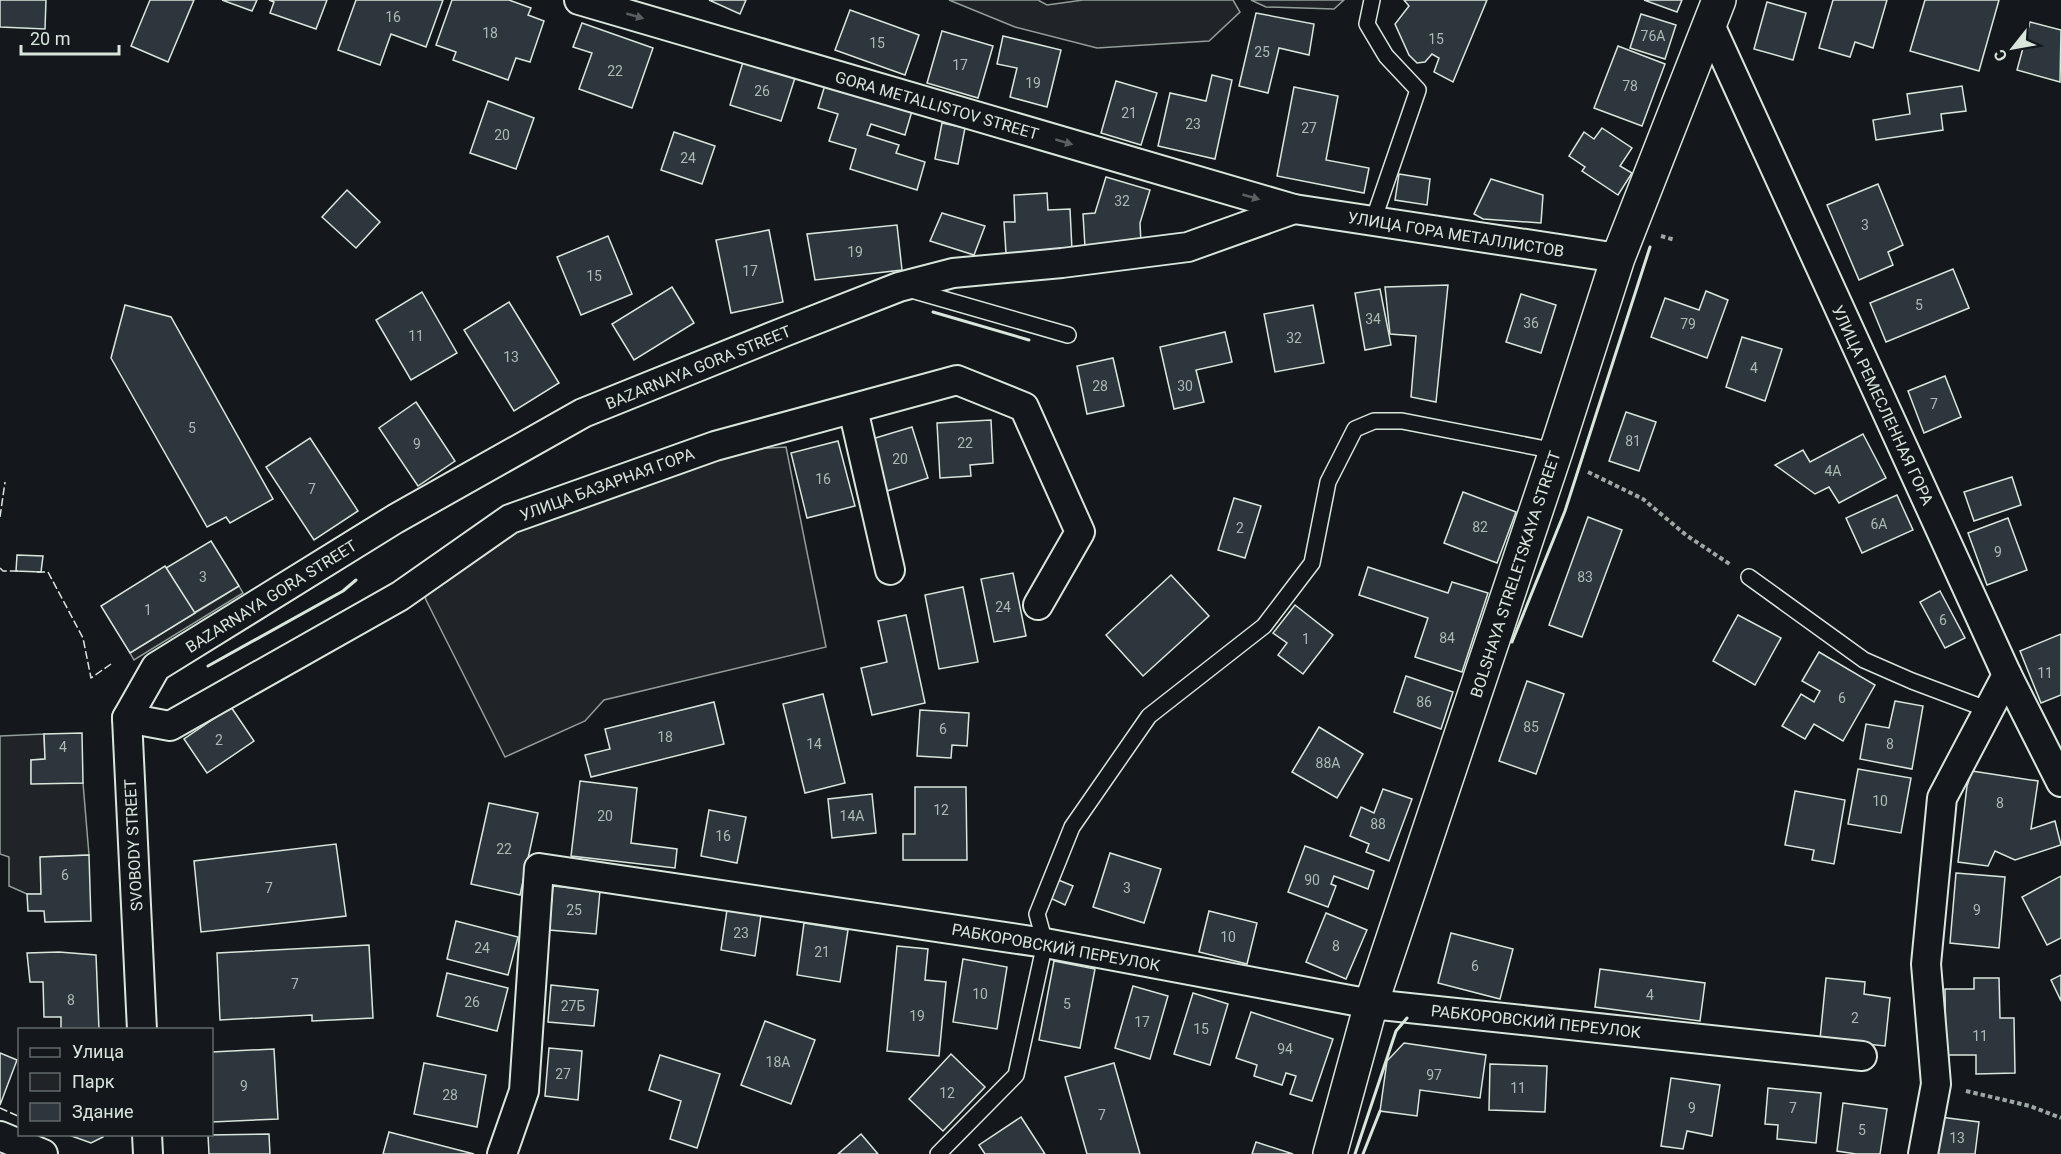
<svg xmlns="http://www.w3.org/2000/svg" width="2061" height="1154" font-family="Roboto,sans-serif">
	<rect width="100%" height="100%" fill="#14181c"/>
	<!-- green -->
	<g fill="#202428" stroke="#939e99" stroke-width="1.5">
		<path d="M949,0h89l9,5 36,-5h150l7,12 -31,29 -112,7 -82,-21z"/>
		<path d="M1251,0h93l-10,9 -68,-2z"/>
		<path d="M786,447l40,200 -222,53 -19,21 -80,36 -79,-157 -3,-11 88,-60 228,-79z"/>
		<path d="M239,586l4,7 -109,67 -4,-7z"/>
		<path d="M44,734l1,25 -14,1v23h52l6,72 -48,2v37h-14l-18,-8v-29l-9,-3v-118z"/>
	</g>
	<!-- building -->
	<g fill="#2c363c" stroke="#d8e6dc" stroke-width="1.5">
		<path d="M0,0h46l-1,29 -45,-2z"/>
		<path d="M150,0h44l-26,62 -37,-16z"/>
		<path d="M222,0h35l-5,11z"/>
		<path d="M269,0h58l-11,29 -46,-16 4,-11z"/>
		<path d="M356,0h87l-17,47 -35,-13 -11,31 -42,-15z"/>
		<path d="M452,0h57l22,8 -3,7 16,6 -14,41 -14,-4 -8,22 -55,-20 3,-8 -20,-7z"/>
		<path d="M709,0h37l-6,14z"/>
		<path d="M1404,0h83l-34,82 -19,-10 5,-14 -7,-4 -7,8 -8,1 -8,-8 -14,-31 14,-18z"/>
		<path d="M1644,0h38l-5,12z"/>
		<path d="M1833,0h54l-14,48 -18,-6 -5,15 -31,-9z"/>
		<path d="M1925,0h74l-20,71 -69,-20z"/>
		<path d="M1767,2l39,11 -13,47 -39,-11z"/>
		<path d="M850,10l69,25 -14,40 -70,-25z"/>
		<path d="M1256,13l58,11 -5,31 -30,-7 -11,45 -29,-7z"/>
		<path d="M1641,14l35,11 -11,34 -35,-11z"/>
		<path d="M2030,22l31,8 -1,52 -43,-12z"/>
		<path d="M582,23l71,25 -21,60 -53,-19 13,-36 -19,-6z"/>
		<path d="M942,31l51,15 -15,52 -51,-15z"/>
		<path d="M1003,36l58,14 -14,57 -37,-10 7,-29 -20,-4z"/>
		<path d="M1618,46l47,18 -23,62 -48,-18z"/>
		<path d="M743,62l52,16 -14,43 -51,-16z"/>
		<path d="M1212,75l20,5 -17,79 -57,-13 12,-53 36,8z"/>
		<path d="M1116,81l41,12 -16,52 -40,-12z"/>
		<path d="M825,85l87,26 -7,24 -34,-11 -4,11 32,10 -3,8 29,9 -8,28 -67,-21 6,-20 -27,-8 9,-27 -20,-6z"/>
		<path d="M1962,86l4,25 -25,3 2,16 -67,10 -3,-20 37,-6 -3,-20z"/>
		<path d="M1294,87l44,9 -12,64 43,8 -5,25 -87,-17z"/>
		<path d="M488,101l46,17 -18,51 -46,-16z"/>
		<path d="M942,123l23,5 -7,36 -23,-5z"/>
		<path d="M1602,128l30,20 -12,18 12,7 -14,22 -36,-24 3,-4 -16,-11 15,-24 10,7z"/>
		<path d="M674,132l41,14 -13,38 -41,-14z"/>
		<path d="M1399,174l31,5 -3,26 -32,-5z"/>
		<path d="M1106,177l44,13 -10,33 1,20 -56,4 -2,-33 12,-1z"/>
		<path d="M1491,179l52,16 -2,28 -58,-4 -9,-5z"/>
		<path d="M1878,184l25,61 -15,7 5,13 -34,15 -32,-75z"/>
		<path d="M347,190l33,32 -24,26 -34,-31z"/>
		<path d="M1047,193l1,17 22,-1 2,41 -66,3 -2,-31h11l-1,-27z"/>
		<path d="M942,213l43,13 -11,29 -44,-14z"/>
		<path d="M897,225l5,45 -87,10 -8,-46z"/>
		<path d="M769,230l14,72 -52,11 -15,-73z"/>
		<path d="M608,236l24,58 -51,21 -24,-58z"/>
		<path d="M1953,269l16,39 -83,34 -16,-39z"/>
		<path d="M1448,285l-12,117 -25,-5 5,-61 -26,-2 -5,-47z"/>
		<path d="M672,287l22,36 -60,37 -22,-36z"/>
		<path d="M1380,289l11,56 -26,5 -10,-57z"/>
		<path d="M1706,291l22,9 -21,58 -56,-21 14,-39 34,12z"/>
		<path d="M422,292l35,61 -46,27 -35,-60z"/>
		<path d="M1521,294l35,11 -15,48 -35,-11z"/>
		<path d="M509,302l50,81 -45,28 -50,-81z"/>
		<path d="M125,305l46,12 102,182 -43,24 -4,-6 -19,10 -96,-169z"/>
		<path d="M1313,305l11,58 -49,9 -11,-58z"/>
		<path d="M1225,332l7,30 -36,8 8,32 -30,7 -14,-62z"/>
		<path d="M1742,337l40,12 -17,52 -39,-14z"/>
		<path d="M1113,358l11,48 -37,8 -10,-48z"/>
		<path d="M1945,376l16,41 -37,16 -16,-42z"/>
		<path d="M416,402l39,59 -37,25 -39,-58z"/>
		<path d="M1626,412l30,10 -17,49 -30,-10z"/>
		<path d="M991,420l2,43 -23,2 1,11 -31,2 -3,-55z"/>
		<path d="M912,427l16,51 -41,13 -15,-52z"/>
		<path d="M1863,434l23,44 -47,25 -10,-16 -14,7 -40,-29 28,-15 7,12z"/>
		<path d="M310,438l48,73 -44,29 -48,-73z"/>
		<path d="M838,441l17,65 -48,12 -16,-65z"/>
		<path d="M2012,477l9,28 -47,16 -10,-29z"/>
		<path d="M1463,492l53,20 -19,51 -53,-20z"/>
		<path d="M1897,495l16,35 -51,23 -16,-35z"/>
		<path d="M1234,498l27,8 -16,52 -27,-8z"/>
		<path d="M1588,517l34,13 -40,107 -33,-12z"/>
		<path d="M2008,518l19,52 -40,15 -19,-52z"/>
		<path d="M211,541l28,45 -45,27 -28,-45z"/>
		<path d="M17,555l26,1 -2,16 -25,-1z"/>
		<path d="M165,566l30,47 -65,40 -29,-47z"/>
		<path d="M1368,567l80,26 4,-11 36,11 -26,79 -47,-15 13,-39 -69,-23z"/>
		<path d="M1013,573l13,63 -32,6 -13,-63z"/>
		<path d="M1171,575l38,41 -66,60 -37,-41z"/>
		<path d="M963,587l15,75 -39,7 -14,-74z"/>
		<path d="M1940,591l25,47 -20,10 -25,-46z"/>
		<path d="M1295,605l38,30 -30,39 -25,-19 9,-12 -14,-10z"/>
		<path d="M906,615l19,88 -53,12 -11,-47 26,-6 -9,-41z"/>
		<path d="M1738,615l43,23 -26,47 -42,-24z"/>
		<path d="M2061,634v61l-20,8 -21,-52z"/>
		<path d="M1819,652l56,33 -32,56 -29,-17 -9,15 -23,-13 19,-32 13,8 6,-11 -18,-10z"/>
		<path d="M1406,676l47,16 -12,37 -47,-17z"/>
		<path d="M1527,681l37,13 -28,80 -37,-13z"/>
		<path d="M823,694l22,89 -40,10 -22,-89z"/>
		<path d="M1895,701l28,5 -11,63 -52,-10 6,-35 23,4z"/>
		<path d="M714,702l10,42 -133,33 -6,-22 25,-6 -5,-20z"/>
		<path d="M231,707l23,34 -47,32 -23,-34z"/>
		<path d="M920,710l49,3 -2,33 -15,-1 -1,13 -34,-2z"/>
		<path d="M1319,727l44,27 -26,44 -45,-26z"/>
		<path d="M82,733l1,50 -52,1v-24l14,-1 -1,-25z"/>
		<path d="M1858,769l53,9 -10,55 -53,-9z"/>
		<path d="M1972,771l66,10 -7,48 24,-8 6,24 -46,15 -20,-9 -7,15 -30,-4 9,-76z"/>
		<path d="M580,781l57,7 -6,55 46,6 -2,19 -104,-12z"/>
		<path d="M915,787h51l1,73h-64v-26h12z"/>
		<path d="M1383,789l29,10 -23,62 -23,-9 3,-8 -19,-8 11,-29 13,6z"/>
		<path d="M1795,791l50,9 -11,64 -22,-4 2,-10 -29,-5z"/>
		<path d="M872,794l4,39 -44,5 -4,-39z"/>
		<path d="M489,803l49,10 -18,82 -49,-11z"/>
		<path d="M709,810l37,7 -9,46 -36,-7z"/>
		<path d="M336,844l10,72 -145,16 -7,-71z"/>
		<path d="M1305,846l69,25 -6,18 -34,-13 -3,8 5,2 -8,21 -40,-15z"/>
		<path d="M1110,853l51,16 -17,54 -51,-16z"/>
		<path d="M89,855l2,66 -46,1 -1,-11h-16l-1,-17h14l-1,-37z"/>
		<path d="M1956,873l49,4 -6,71 -49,-5z"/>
		<path d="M2061,876v62l-14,7 -25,-48z"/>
		<path d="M1056,879l17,7 -8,19 -17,-8z"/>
		<path d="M553,886l47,5 -4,43 -47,-4z"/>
		<path d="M727,910l34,5 -6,41 -34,-6z"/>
		<path d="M1209,911l48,12 -10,41 -48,-12z"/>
		<path d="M1326,913l41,17 -21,49 -40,-17z"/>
		<path d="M456,921l62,16 -10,38 -61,-16z"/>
		<path d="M804,923l44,7 -8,52 -43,-7z"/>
		<path d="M1451,933l62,16 -13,50 -62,-16z"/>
		<path d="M369,945l4,73 -61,3v-6l-92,5 -3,-67z"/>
		<path d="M897,946l31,3 -3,31 21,2 -7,74 -52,-5z"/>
		<path d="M59,952l37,3 3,75h-38v-13h-17l-1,-35h-13l-3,-29z"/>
		<path d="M963,959l44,8 -10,62 -44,-7z"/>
		<path d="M1054,961l41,8 -15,79 -41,-8z"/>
		<path d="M1600,969l105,14 -5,38 -105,-14z"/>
		<path d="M447,973l61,15 -11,43 -60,-15z"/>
		<path d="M2061,975v26l-10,-21z"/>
		<path d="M1826,978l39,4 -1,12 26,4 -5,48 -65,-7z"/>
		<path d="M1974,978h25l1,40h14l1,55 -39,1v-19h-30l-1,-66h29z"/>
		<path d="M551,985l47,5 -4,36 -46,-4z"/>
		<path d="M1133,986l35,10 -18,63 -35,-11z"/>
		<path d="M1193,993l35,11 -18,61 -36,-11z"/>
		<path d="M1251,1012l82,27 -21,62 -22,-7 6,-18 -10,-3 -4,12 -28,-9 3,-11 -21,-7z"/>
		<path d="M765,1021l50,19 -24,64 -50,-19z"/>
		<path d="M1404,1043l82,12 -6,43 -60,-8 -3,26 -37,-5 7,-50z"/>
		<path d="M549,1048l33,3 -4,49 -33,-4z"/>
		<path d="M274,1049l4,70 -66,3v-70z"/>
		<path d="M0,1053l17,7 -17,45z"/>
		<path d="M951,1054l34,33 -42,44 -34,-32z"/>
		<path d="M660,1055l60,19 -23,74 -27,-9 11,-38 -32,-11z"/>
		<path d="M424,1063l62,12 -9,52 -63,-13z"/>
		<path d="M1114,1063l26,91h-53l-22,-77z"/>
		<path d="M1490,1064l57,2 -2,46 -56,-2z"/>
		<path d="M1671,1078l49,7 -8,51 -25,-5 -4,18 -22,-3z"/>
		<path d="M1768,1088l53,5 -5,50 -39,-4 1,-14 -13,-1z"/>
		<path d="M1843,1103l44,6 -7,45h-24l-19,-3z"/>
		<path d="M1021,1117l24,37h-60l-6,-9z"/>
		<path d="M1940,1117l39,5 -4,32h-40z"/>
		<path d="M389,1132l85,22h-91z"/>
		<path d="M66,1134h37v3l-12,6z"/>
		<path d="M269,1134l1,20h-61l-1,-19z"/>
		<path d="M861,1134l17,20h-40z"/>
		<path d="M1256,1142l37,12h-41z"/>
	</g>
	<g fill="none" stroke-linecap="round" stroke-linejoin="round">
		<!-- service casing -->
		<g stroke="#d8e6dc" stroke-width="18">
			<g id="service">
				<path d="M1372,0l-5,24 19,32 32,34 -45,131"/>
				<path d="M908,289l160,46"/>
				<path d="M1749,577l115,83 48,21 77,29"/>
				<path d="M938,1154l78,-79 29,-132 -8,-29 35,-87 77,-111 115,-90 48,-63 16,-81 27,-53 19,-8h28l154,30"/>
			</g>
		</g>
		<!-- minor casing -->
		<g stroke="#d8e6dc" stroke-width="32">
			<g id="minor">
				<path d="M579,0l715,209 324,49"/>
				<path d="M1710,25l297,650 54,107"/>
				<path d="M853,409l37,161"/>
				<path d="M127,718l43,8 230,-130 110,-77 205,-73 242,-66 67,27 56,125 -42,73"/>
				<path d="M142,1030l-15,-312 29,-51 239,-148 188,-106 201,-81 115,-45 54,-14 109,-10 126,-16 106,-38"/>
				<path d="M147,1134l1,20"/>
				<path d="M0,1136l43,18"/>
				<path d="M502,1154l22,-63 15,-223 506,75 326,61 491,52"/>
				<path d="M1923,1154l13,-70 -10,-120 16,-166 65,-123"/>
			</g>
		</g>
		<!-- tertiary casing -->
		<g stroke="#d8e6dc" stroke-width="36">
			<path id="tertiary" d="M1330,1154l41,-150 185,-553 62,-193 101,-258"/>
		</g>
		<!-- path -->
		<g stroke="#9da8a2" stroke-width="4" stroke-dasharray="4.5 3" stroke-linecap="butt">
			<path d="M1661,236l14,4"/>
			<path d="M1588,472l55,27 43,36 45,30"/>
			<path d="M1966,1091l64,15 31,12"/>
		</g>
		<!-- service -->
		<use href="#service" stroke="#14181c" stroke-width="15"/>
		<!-- minor -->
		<use href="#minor" stroke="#14181c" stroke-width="28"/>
		<!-- tertiary -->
		<use href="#tertiary" stroke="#14181c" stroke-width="33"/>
		<!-- fence -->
		<g stroke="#d8e6dc" stroke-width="1.5" stroke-dasharray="8 3" stroke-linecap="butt">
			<path d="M0,517l5,-35"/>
			<path d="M0,568l3,3h16"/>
			<path d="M37,572h11l35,66 8,40 20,-14"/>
			<path d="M0,1108l20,9"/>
		</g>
		<!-- wall -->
		<g stroke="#d8e6dc" stroke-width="3">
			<path d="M933,312l96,28"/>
			<path d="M1512,642l53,-131 85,-264"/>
			<path d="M208,666l135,-75 13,-11"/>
			<path d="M1355,1154l41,-123 11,-13"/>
			<path d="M1363,1154l17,-43"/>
		</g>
	</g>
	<!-- one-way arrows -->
	<defs><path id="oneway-solid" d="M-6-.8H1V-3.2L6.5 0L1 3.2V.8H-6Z" transform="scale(1.5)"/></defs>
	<g fill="#59605f">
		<use href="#oneway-solid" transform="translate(635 16) rotate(16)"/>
		<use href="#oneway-solid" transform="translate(1064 142) rotate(16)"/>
		<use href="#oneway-solid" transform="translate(1251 197) rotate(16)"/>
	</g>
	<g text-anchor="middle" stroke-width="4.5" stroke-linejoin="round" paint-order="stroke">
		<!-- number labels -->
		<g font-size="14" fill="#adbab4">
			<text x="393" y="22">16</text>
			<text x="490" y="38">18</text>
			<text x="1653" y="41">76А</text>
			<text x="1436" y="44">15</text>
			<text x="877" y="48">15</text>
			<text x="1262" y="57">25</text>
			<text x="960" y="70">17</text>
			<text x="615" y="76">22</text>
			<text x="1033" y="88">19</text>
			<text x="1630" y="91">78</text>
			<text x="762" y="96">26</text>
			<text x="1129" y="118">21</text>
			<text x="1193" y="129">23</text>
			<text x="1309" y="133">27</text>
			<text x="502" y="140">20</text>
			<text x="688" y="163">24</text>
			<text x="1122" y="206">32</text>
			<text x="1865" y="230">3</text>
			<text x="855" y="257">19</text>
			<text x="750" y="276">17</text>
			<text x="594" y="281">15</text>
			<text x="1919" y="310">5</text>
			<text x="1373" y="324">34</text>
			<text x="1531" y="328">36</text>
			<text x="1688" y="329">79</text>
			<text x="416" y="341">11</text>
			<text x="1294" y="343">32</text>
			<text x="511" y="362">13</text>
			<text x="1754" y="373">4</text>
			<text x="1100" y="391">28</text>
			<text x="1185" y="391">30</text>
			<text x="1934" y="409">7</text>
			<text x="192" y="433">5</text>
			<text x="1633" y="446">81</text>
			<text x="965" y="448">22</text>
			<text x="417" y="449">9</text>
			<text x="900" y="464">20</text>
			<text x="1833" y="476">4А</text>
			<text x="823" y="484">16</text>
			<text x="312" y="494">7</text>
			<text x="1879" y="529">6А</text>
			<text x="1480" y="532">82</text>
			<text x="1240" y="533">2</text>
			<text x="1998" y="557">9</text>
			<text x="203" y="582">3</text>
			<text x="1585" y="582">83</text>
			<text x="1003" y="612">24</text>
			<text x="148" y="615">1</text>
			<text x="1943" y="625">6</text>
			<text x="1447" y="643">84</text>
			<text x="1306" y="644">1</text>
			<text x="2045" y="678">11</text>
			<text x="1842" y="703">6</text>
			<text x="1424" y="707">86</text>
			<text x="1531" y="732">85</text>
			<text x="943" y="734">6</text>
			<text x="665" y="742">18</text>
			<text x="219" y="745">2</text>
			<text x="814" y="749">14</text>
			<text x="1890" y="749">8</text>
			<text x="63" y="752">4</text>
			<text x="1328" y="768">88А</text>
			<text x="1880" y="806">10</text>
			<text x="2000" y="808">8</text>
			<text x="941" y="815">12</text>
			<text x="605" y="821">20</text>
			<text x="852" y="821">14А</text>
			<text x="1378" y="829">88</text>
			<text x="723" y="841">16</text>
			<text x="504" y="854">22</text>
			<text x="65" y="880">6</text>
			<text x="1312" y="885">90</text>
			<text x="269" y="893">7</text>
			<text x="1127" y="893">3</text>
			<text x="574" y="915">25</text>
			<text x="1977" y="915">9</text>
			<text x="741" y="938">23</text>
			<text x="1228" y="942">10</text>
			<text x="1336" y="951">8</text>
			<text x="482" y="953">24</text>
			<text x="822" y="957">21</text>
			<text x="1475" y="971">6</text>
			<text x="295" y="989">7</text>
			<text x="980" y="999">10</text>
			<text x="1650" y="1000">4</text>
			<text x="71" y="1005">8</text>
			<text x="472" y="1007">26</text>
			<text x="1067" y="1009">5</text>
			<text x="573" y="1011">27Б</text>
			<text x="917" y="1021">19</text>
			<text x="1855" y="1023">2</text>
			<text x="1142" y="1027">17</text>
			<text x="1201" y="1034">15</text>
			<text x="1980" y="1041">11</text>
			<text x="1285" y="1054">94</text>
			<text x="778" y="1067">18А</text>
			<text x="563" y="1079">27</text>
			<text x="1434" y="1080">97</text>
			<text x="244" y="1091">9</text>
			<text x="1518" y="1093">11</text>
			<text x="947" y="1098">12</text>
			<text x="450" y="1100">28</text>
			<text x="1692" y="1113">9</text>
			<text x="1793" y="1113">7</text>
			<text x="1102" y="1120">7</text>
			<text x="1862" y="1135">5</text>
			<text x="1957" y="1143">13</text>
		</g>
		<!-- street labels -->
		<g font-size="16" fill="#d8e6dc" stroke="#14181c">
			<text transform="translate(937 105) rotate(16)" y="6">GORA METALLISTOV STREET</text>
			<text transform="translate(1456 234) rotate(9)" y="6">УЛИЦА ГОРА МЕТАЛЛИСТОВ</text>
			<text transform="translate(698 367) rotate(-22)" y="6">BAZARNAYA GORA STREET</text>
			<text transform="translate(1883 405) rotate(65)" y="6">УЛИЦА РЕМЕСЛЕННАЯ ГОРА</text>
			<text transform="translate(607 484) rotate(-20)" y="6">УЛИЦА БАЗАРНАЯ ГОРА</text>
			<text transform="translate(1515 574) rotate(-72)" y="6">BOLSHAYA STRELETSKAYA STREET</text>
			<text transform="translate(271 596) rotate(-32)" y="6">BAZARNAYA GORA STREET</text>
			<text transform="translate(133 845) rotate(-93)" y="6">SVOBODY STREET</text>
			<text transform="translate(1056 947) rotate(10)" y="6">РАБКОРОВСКИЙ ПЕРЕУЛОК</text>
			<text transform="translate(1536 1021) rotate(6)" y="6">РАБКОРОВСКИЙ ПЕРЕУЛОК</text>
		</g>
	</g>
	<!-- legend -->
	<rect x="18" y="1028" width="195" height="108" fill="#14181c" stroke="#626a69" stroke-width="1.5"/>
	<rect x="30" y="1048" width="30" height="9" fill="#14181c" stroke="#626a69" stroke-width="1.5"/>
	<text x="72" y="1058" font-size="18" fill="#d8e6dc">Улица</text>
	<rect x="30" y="1073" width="30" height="18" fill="#202428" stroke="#626a69" stroke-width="1.5"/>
	<text x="72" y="1088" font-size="18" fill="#d8e6dc">Парк</text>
	<rect x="30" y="1103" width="30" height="18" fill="#2c363c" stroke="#626a69" stroke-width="1.5"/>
	<text x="72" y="1118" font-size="18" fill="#d8e6dc">Здание</text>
	<!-- north arrow -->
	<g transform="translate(2013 48) rotate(239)" stroke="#14181c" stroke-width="4.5" paint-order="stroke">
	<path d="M0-4.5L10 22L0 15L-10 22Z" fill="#d8e6dc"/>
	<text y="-9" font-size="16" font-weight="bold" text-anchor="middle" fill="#d8e6dc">С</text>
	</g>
	<!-- scale -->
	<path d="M21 45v9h98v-9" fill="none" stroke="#d8e6dc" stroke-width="3"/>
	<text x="30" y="45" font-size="18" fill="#d8e6dc" stroke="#14181c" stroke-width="4.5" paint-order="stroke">20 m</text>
</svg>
